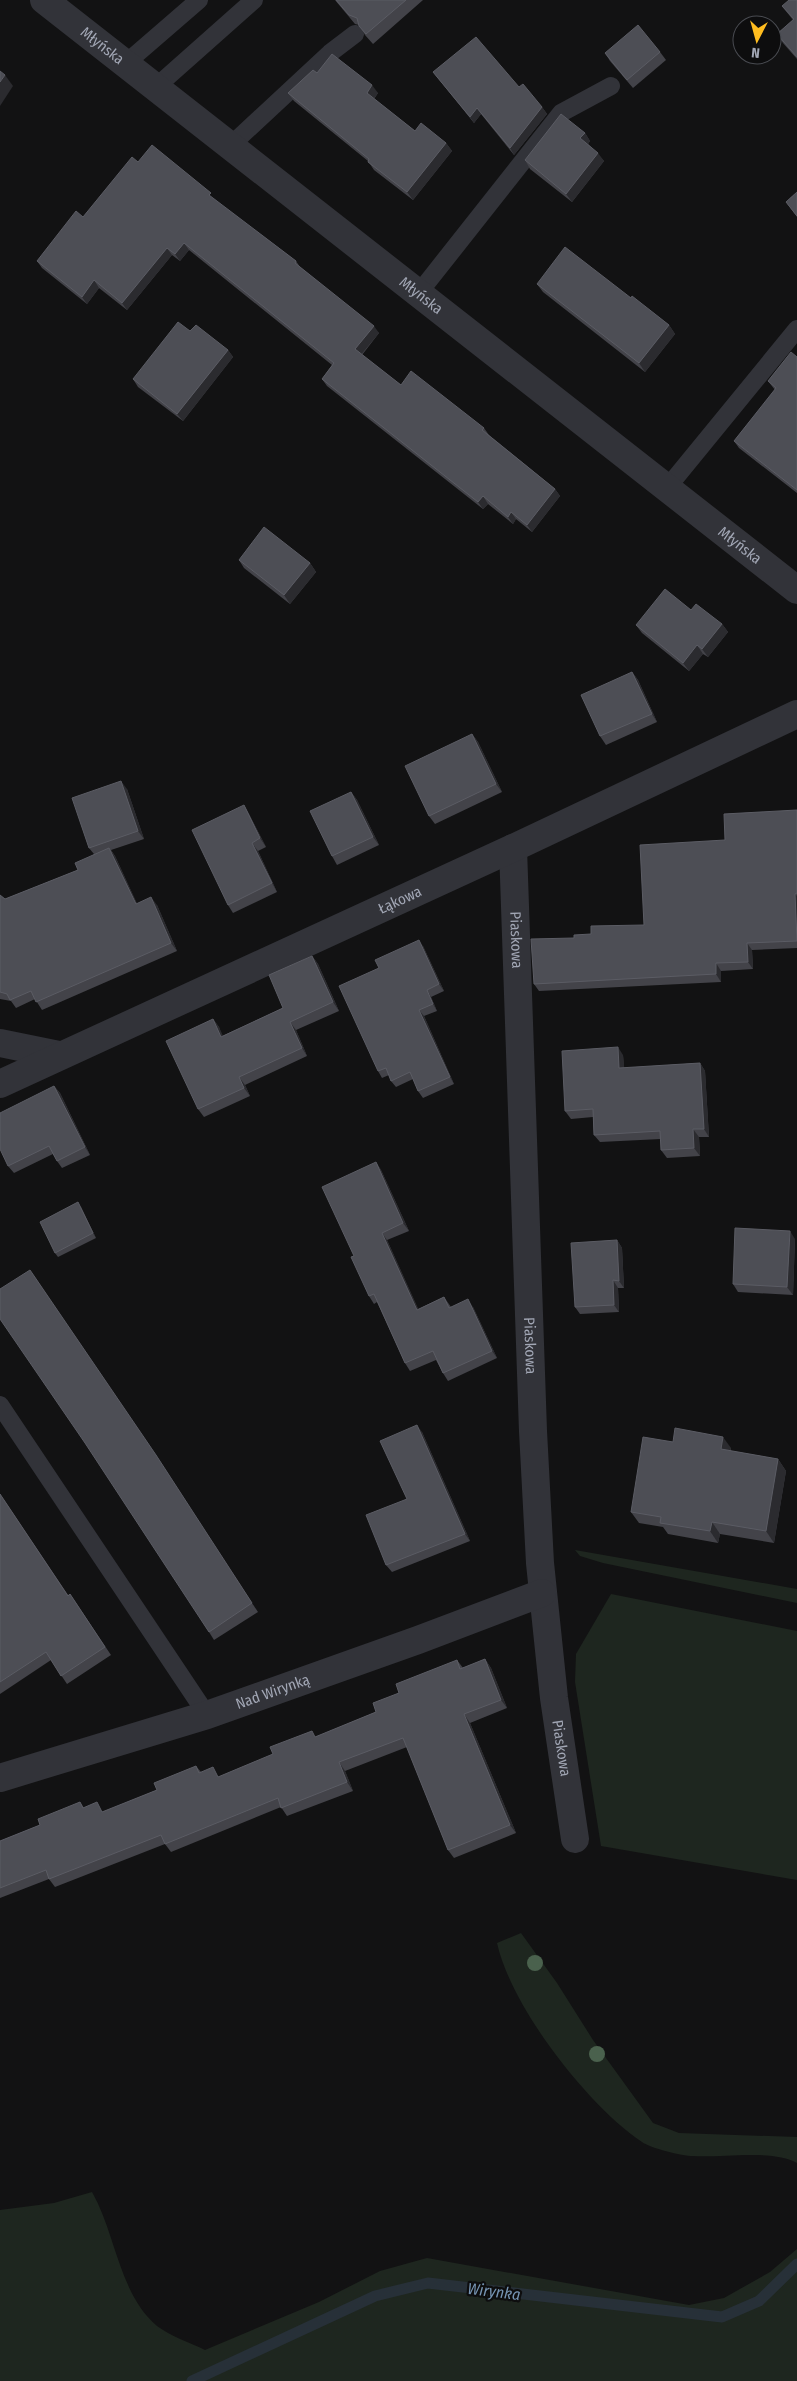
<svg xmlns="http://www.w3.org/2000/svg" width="797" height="2381" font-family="'Fira Sans Condensed',sans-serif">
	<rect width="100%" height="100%" fill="#121213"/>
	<!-- grass -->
	<g fill="#1e261f">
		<path d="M575,1550l222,39v14l-194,-40 -23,-7z"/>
		<path d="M611,1594l186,37v249l-196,-34 -26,-164 1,-28z"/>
		<path d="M521,1933l36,50 36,57 60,83 26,10 118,4v26c-24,-14 -76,-5 -104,-7 -11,0 -43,-8 -51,-14 -54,-36 -131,-135 -145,-199z"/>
		<path d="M92,2192c24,42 27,102 65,134 13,10 34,17 48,24l114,-48 61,-31 47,-13 262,47 35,-7 46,-26 27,-23v132h-797v-171l54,-7z"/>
	</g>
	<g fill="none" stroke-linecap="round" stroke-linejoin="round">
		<!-- stream -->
		<path stroke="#273038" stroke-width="11" d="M192,2381l183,-85 53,-13 294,34 37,-16 38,-37"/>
		<!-- service -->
		<g stroke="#323339" stroke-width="18">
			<path d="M125,64l74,-64"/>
			<path d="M156,87l98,-87"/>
			<path d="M230,146l100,-93 25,-19"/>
			<path d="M418,294l143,-181 50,-27"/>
			<path d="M667,488l130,-159"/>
			<path d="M0,1405l207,310"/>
		</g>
		<!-- minor -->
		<g stroke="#323339" stroke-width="28">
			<path id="s1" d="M44,0l753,590"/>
			<path id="s2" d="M513,848l20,583 7,132 14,135 21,141"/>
			<path d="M0,1043l59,12"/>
			<path id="s3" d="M0,1084l513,-236 284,-134"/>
			<path id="s4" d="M0,1778l207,-63 211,-75 124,-47"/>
		</g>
	</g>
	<!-- trees -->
	<g fill="#4a614d">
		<circle cx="535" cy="1963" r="8"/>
		<circle cx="597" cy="2054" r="8"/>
	</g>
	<!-- wall -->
	<g fill="#434349">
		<path d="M335,0h88l-50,44 -8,-9 -6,-10 -4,-1z"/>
		<path d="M797,0v59l-14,-16 -6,-9 16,-14 -11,-14z"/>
		<path d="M660,52l6,8 -33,28 -23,-27 -5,-8z"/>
		<path d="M433,72l86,15 23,20 5,7 -33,41 -33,-41 -7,9z"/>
		<path d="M317,73l61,20 -4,6 41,32 31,12 6,8 -39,49 -39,-30 -6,-9 -74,-60 -6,-8z"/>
		<path d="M585,133l5,8 -2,3 16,17 -32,41 -42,-33 -5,-9z"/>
		<path d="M138,162l77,38 81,61 4,6 79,66 -17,22 39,30 83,43 5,7 66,54 5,7 -28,36 -16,-13 -3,5 -25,-20 -5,5 -156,-123 -5,-7 10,-14 -143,-115 -9,11 -8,-6 -45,55 -28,-22 -12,16 -45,-36 -5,-7 46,-44z"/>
		<path d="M797,192v25l-11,-15z"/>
		<path d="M537,284l94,14 38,27 6,9 -30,38 -102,-80z"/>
		<path d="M228,350l5,7 -50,64 -45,-34 -5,-8z"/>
		<path d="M797,357v136l-58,-45 -5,-7 41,-51 -7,-9z"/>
		<path d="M239,560l71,3 6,9 -26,32 -46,-36z"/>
		<path d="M691,610l31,14 6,8 -20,25 -5,-3 -14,17 -47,-38 -6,-8z"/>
		<path d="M632,672l6,8 19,42 -51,23 -6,-9z"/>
		<path d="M472,734l6,8 24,50 -67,32 -6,-8z"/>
		<path d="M127,789l17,50 -33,11 4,6 22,48 20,1 20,46 -135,59 -7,-11 -19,9 -5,-7 -11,-2v-104l5,4 73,-29 16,-16 -5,-6z"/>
		<path d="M351,792l6,8 22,45 -42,20 -5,-9z"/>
		<path d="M244,805l5,9 17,33 -8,4 19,41 -44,21 -5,-8z"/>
		<path d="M797,810v138l-45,2 1,19 -32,2v11l-182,9 -5,-7 40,-46 17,-4 53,-9 81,-85z"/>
		<path d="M423,946l21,45 -13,6 6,14 -13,5 30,68 -31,14 -5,-7 -5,-12 -17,8 -5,-6 -2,-6 -7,3 -4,-7 1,-103z"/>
		<path d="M312,956l6,8 21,47 -43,19 11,26 -62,29 5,11 -46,21 -6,-8 15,-90 6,8 3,9 61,-28z"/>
		<path d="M623,1055l1,13 76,-5 5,8 4,66h-10l1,19 -33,2 -6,-8v-11l-61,3 -6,-7 -1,-18 -22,2 -6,-8z"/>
		<path d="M54,1086l6,7 30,62 -28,13 -5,-7 -4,-7 -39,19 -6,-7z"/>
		<path d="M376,1162l5,8 28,61 -22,9 31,69 26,-12 7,10h22l24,51 -49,23 -5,-8 -7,-13 -26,11 -5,-8 -28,-61 -3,2 -5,-8 -15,-40z"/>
		<path d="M81,1207l15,31 -38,19 -3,-4z"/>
		<path d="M795,1239l-2,56 -55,-3 -5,-8z"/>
		<path d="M617,1240l5,8 2,40h-6l1,24 -39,2 -5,-7z"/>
		<path d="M30,1270l228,342 -44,28 -5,-8z"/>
		<path d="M422,1432l48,109 -78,31 -6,-7 21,-66z"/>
		<path d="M673,1442l58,6v3l47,8 8,12 -12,72 -54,-9 -2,9 -50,-9 -5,-7 -24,-4 -8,-11z"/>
		<path d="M0,1494l68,101 2,-1 41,61 -44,29 -16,-24 -51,34z"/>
		<path d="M485,1659l6,9 16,40 -37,15 46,110 -62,25 -6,-8 -41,-103 -62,24 8,20 -66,25 -6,-9 -110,45 -6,-8 -110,43 -6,-8 -49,19v-57l40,-16 40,-23 4,6 19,4 54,-22 39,-24 5,6 18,5 157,-65 23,-19 58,-33 6,8z"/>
	</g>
	<!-- shaded-wall -->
	<g fill="#2b2b2f">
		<path d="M5,75l8,11 -13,20v-24z"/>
		<path d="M372,85l6,8 -6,8 -5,-8z"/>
		<path d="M542,107l5,7 -33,41 -4,-7z"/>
		<path d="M477,108l4,6 -7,9 -4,-6z"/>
		<path d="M585,133l5,8 -4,6 -6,-9z"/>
		<path d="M446,143l6,8 -39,49 -6,-8z"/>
		<path d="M598,153l6,8 -32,41 -6,-8z"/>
		<path d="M184,243l5,7 -9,11 -5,-7z"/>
		<path d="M167,248l5,7 -45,55 -5,-7z"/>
		<path d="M94,280l5,8 -12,16 -5,-7z"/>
		<path d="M669,325l6,9 -30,38 -6,-9z"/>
		<path d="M374,326l5,7 -19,23 -5,-7z"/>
		<path d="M228,350l5,7 -50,64 -6,-7z"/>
		<path d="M555,489l5,7 -28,36 -5,-7z"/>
		<path d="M483,496l5,8 -5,5 -5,-7z"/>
		<path d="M511,512l5,7 -3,5 -5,-7z"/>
		<path d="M310,563l6,9 -26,32 -6,-9z"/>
		<path d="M722,624l6,8 -20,25 -6,-8z"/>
		<path d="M697,645l6,9 -14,17 -6,-8z"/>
		<path d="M632,672l6,8 19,42 -5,-8z"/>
		<path d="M472,734l6,8 24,50 -6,-8z"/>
		<path d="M121,781l6,8 17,50 -6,-8z"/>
		<path d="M351,792l6,8 22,45 -6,-8z"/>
		<path d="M244,805l5,9 17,33 -6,-9z"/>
		<path d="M252,843l6,8 19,41 -5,-9z"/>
		<path d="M109,848l6,8 26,56 -5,-8z"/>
		<path d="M795,894l2,2v37z"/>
		<path d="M151,897l6,8 20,46 -6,-8z"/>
		<path d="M419,940l4,6 21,45 -5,-7z"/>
		<path d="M747,943l5,7 1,19 -5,-7z"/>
		<path d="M312,956l6,8 21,47 -6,-9z"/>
		<path d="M716,963l5,8v11l-5,-8z"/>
		<path d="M427,990l4,7 6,14 -4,-7z"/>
		<path d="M419,1010l5,6 30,68 -4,-7z"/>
		<path d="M213,1019l6,8 8,18 -6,-8z"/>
		<path d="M290,1022l6,8 11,26 -5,-8z"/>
		<path d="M618,1047l5,8 2,21 -6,-8z"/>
		<path d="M700,1063l5,8 4,66 -5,-8z"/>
		<path d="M239,1077l6,8 5,11 -6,-8z"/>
		<path d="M54,1086l6,7 30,62 -5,-8z"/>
		<path d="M693,1129l6,8 1,19 -6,-8z"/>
		<path d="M376,1162l5,8 28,61 -6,-8z"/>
		<path d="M78,1202l3,5 15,31 -3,-5z"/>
		<path d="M790,1231l5,8 -2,56 -6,-8z"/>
		<path d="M382,1233l5,7 35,77 -5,-7z"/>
		<path d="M617,1240l5,8 2,40 -5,-7z"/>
		<path d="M613,1280l5,8 1,24 -5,-7z"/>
		<path d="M468,1299l5,8 24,51 -5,-7z"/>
		<path d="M417,1425l5,7 48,109 -5,-7z"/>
		<path d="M723,1437l8,11 -2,13 -8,-12z"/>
		<path d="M778,1459l8,12 -12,72 -8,-12z"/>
		<path d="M712,1522l8,12 -2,9 -8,-12z"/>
		<path d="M485,1659l6,9 16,40 -6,-8z"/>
		<path d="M464,1714l6,9 46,110 -6,-8z"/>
		<path d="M339,1762l6,9 8,20 -6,-9z"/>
	</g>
	<!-- building -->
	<g fill="#4d4e55" stroke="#5b5c64">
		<path d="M336,0h70l-40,34 -7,-8 -2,-8 -8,-3z"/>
		<path d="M789,0h8v57l-20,-23 17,-15 -12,-13z"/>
		<path d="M638,25l22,27 -33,28 -22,-27z"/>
		<path d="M476,37l43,50 4,-3 19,23 -32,41 -33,-40 -7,9 -37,-45z"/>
		<path d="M332,54l40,31 -5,8 48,38 6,-8 25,20 -39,49 -39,-30 1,-3 -81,-66 25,-23 4,3z"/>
		<path d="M0,71l5,4 -5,7z"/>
		<path d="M561,114l24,19 -5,5 18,15 -32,41 -41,-34z"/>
		<path d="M152,145l59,48 -2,2 87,66 -1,2 79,63 -19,23 46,36 10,-14 73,57 -2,2 73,59 -28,36 -16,-13 -3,5 -25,-21 -5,6 -156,-123 12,-16 -150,-120 -9,11 -8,-6 -45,55 -28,-23 -12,17 -45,-36 39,-50 7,6 49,-60 6,5z"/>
		<path d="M797,192v24l-11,-14z"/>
		<path d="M565,247l66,51 1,-2 37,29 -30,38 -102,-79z"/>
		<path d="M178,322l12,9 6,-6 32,25 -51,64 -44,-35z"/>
		<path d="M791,352l6,5v133l-63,-49 42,-53 -8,-7z"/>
		<path d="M264,527l46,36 -26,32 -45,-35z"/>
		<path d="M665,589l26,21 5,-6 26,20 -20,25 -5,-4 -14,18 -47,-38z"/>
		<path d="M632,672l20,42 -52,22 -19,-41z"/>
		<path d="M472,734l24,50 -67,32 -24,-50z"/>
		<path d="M121,781l17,50 -49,17 -17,-50z"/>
		<path d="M351,792l22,45 -41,19 -22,-45z"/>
		<path d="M244,805l16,33 -8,5 20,40 -44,22 -36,-75z"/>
		<path d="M797,810v83l-2,1 2,47 -50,2 1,19 -32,1v11l-182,10 -3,-45 43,-1v-3l17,-1v-8l53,-1 -4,-80 85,-5 -1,-26z"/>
		<path d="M109,848l27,56 15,-7 20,46 -135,59 -5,-11 -21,9 -3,-6 -7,-2v-97l5,4 73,-29 -3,-7z"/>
		<path d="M419,940l20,44 -12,6 6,14 -14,6 31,67 -32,14 -8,-19 -19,9 -5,-13 -8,3 -39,-85 40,-18 -4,-8z"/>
		<path d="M312,956l21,46 -43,20 12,26 -63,29 5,11 -46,21 -32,-68 47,-22 8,18 62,-29 -14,-33z"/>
		<path d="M618,1047l1,21 81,-5 4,66h-11l1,19 -33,2 -1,-19 -66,4 -1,-26 -28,2 -3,-60z"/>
		<path d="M54,1086l31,61 -28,14 -8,-15 -41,20 -8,-17v-36z"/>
		<path d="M376,1162l27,61 -21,10 35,77 27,-13 5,11 19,-9 24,52 -49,22 -10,-22 -28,12 -31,-69 -5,2 -18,-39 3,-1 -32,-69z"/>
		<path d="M78,1202l15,31 -38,20 -15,-31z"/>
		<path d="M735,1228l55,3 -3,56 -54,-3z"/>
		<path d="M617,1240l2,41 -6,-1 1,25 -39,2 -4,-64z"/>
		<path d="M30,1270l126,185 96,148 -43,29 -124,-189 -85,-124v-30z"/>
		<path d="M417,1425l48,109 -79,31 -20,-50 41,-16 -27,-58z"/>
		<path d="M675,1428l48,9 -2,12 57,10 -12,72 -54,-9 -2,9 -50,-8 1,-6 -30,-5 12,-75 30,5z"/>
		<path d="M0,1494l68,102 2,-2 35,53 -44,29 -15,-24 -46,30z"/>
		<path d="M485,1659l16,41 -37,14 46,111 -62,25 -45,-112 -64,24 8,20 -66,26 -3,-10 -113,46 -4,-9 -112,44 -3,-9 -46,18v-47l40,-16 -2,-6 42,-17 3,6 14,-6 5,10 55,-22 -3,-7 42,-17 3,7 14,-6 5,10 55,-23 -3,-7 42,-16 3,6 61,-25 -3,-9 26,-10 -3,-9 61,-24 3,9z"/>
	</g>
	<g text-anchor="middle" stroke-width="4.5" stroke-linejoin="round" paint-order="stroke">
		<!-- street labels -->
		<g font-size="15" fill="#a2a7b5" stroke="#0d0d0e">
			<text dy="5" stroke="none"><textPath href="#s1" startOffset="74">Młyńska</textPath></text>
			<text dy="5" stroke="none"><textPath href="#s1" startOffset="479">Młyńska</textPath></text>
			<text dy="5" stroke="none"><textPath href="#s1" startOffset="884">Młyńska</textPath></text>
			<text dy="5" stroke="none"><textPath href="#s3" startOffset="440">Łąkowa</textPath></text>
			<text dy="5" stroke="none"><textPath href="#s2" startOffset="92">Piaskowa</textPath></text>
			<text dy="5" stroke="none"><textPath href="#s2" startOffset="498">Piaskowa</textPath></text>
			<text dy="5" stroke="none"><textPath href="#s4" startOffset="286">Nad Wirynką</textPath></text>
			<text dy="5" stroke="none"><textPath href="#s2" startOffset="902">Piaskowa</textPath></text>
		</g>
		<!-- water labels -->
		<g font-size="16" font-style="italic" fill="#7694b3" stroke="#0d0d0e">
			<text transform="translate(494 2291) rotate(7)" y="6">Wirynka</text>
		</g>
	</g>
	<!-- north arrow -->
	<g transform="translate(757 40) rotate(186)"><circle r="24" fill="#0d0d0e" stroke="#494b51"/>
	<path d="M0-4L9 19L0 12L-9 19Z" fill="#febc1f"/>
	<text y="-8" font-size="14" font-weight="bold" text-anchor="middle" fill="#a2a7b5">N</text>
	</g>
</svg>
